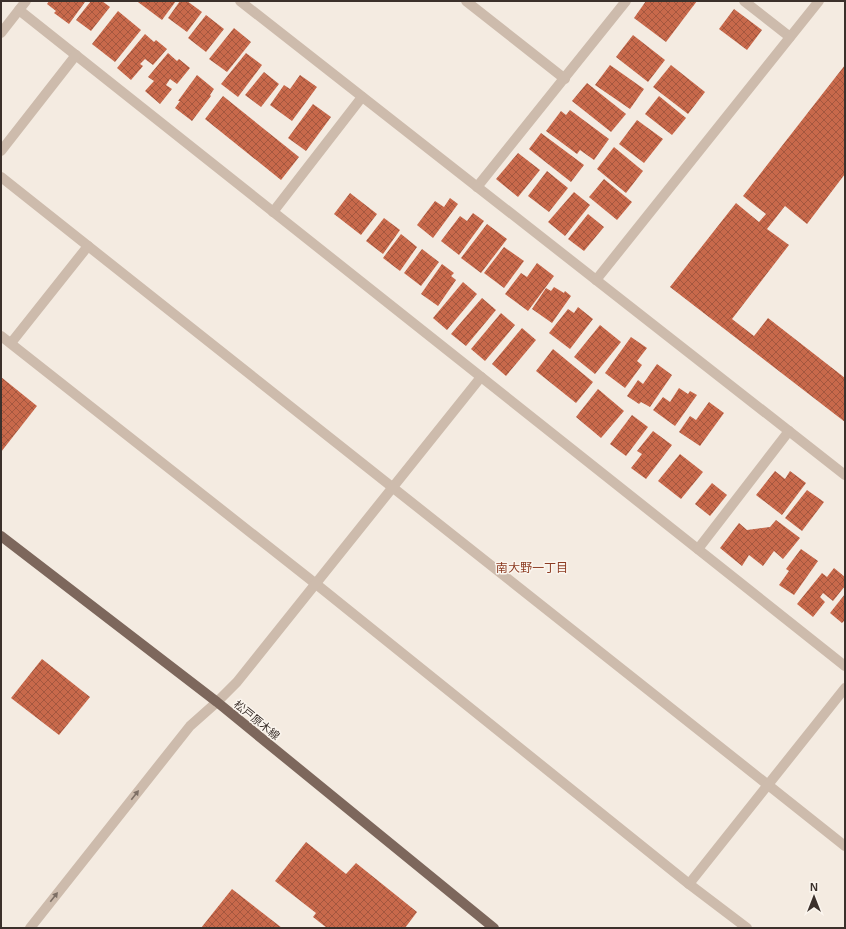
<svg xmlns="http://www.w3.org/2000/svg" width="846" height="929" font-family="Arial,'Noto Sans JP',sans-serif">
	<defs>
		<pattern id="building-cross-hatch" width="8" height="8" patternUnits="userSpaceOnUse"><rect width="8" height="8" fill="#c8694b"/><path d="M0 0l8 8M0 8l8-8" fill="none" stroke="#a4573f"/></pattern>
	</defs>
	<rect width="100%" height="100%" fill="#f4ebe1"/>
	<!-- building -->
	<g fill="url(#building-cross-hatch)">
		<path d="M49,1h35l1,1 -16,22 -15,-11 2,-2 -9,-7z"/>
		<path d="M91,1h11l8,6 -19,24 -15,-11z"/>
		<path d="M139,1h37l-14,19 -24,-18z"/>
		<path d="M180,1h7l15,11 -15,20 -19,-14z"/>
		<path d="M646,1h51l-31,41 -32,-24z"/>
		<path d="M734,9l28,21 -15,20 -28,-21z"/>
		<path d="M118,11l23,19 -26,32 -23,-18z"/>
		<path d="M206,15l18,14 -18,23 -18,-14z"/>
		<path d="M234,28l17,14 -24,30 -18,-13z"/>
		<path d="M145,34l9,8 2,-2 11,9 -14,16 -8,-6 -5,5 3,2 -12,14 -14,-12z"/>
		<path d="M633,35l32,25 -17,22 -32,-25z"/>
		<path d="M168,53l9,8 2,-2 11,9 -13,16 -7,-5 -4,6 6,4 -12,15 -15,-13 9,-10 -6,-4z"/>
		<path d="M246,53l16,12 -24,32 -17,-13z"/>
		<path d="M610,65l34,24 -14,20 -35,-24z"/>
		<path d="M671,65l34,27 -17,22 -35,-27z"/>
		<path d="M845,65v109l-38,50 -22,-18 -18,23 22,16 -57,74 22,17 14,-18 77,60v44l-175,-135 66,-84 23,19 7,-8 -23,-18z"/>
		<path d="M264,72l15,12 -18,23 -16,-12z"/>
		<path d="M197,75l17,14 -4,6 1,1 -19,25 -17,-13 5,-7h-2z"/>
		<path d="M300,75l17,12 -25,34 -22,-16 14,-20 6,4z"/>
		<path d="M587,83l39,31 -15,18 -39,-31z"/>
		<path d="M223,96l76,61 -18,23 -76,-61z"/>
		<path d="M659,96l27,22 -14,17 -27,-21z"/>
		<path d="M313,104l18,13 -25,34 -18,-13z"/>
		<path d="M570,110l39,29 -15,21 -14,-10 -3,4 -31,-23 15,-20 5,4z"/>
		<path d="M637,120l26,19 -19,24 -25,-19z"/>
		<path d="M541,133l43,32 -13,17 -42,-33z"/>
		<path d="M614,147l29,24 -17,22 -29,-24z"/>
		<path d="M518,153l22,17 -22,27 -22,-18z"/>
		<path d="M547,171l21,17 -19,24 -21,-16z"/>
		<path d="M604,179l28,23 -15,18 -28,-23z"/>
		<path d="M574,192l16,13 -25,31 -17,-14z"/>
		<path d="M350,193l27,21 -16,21 -27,-21z"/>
		<path d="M450,198l8,6 -25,34 -16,-13 18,-24 9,6z"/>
		<path d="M473,213l11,8 -25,34 -18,-14 19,-25 7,5z"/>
		<path d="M588,214l16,13 -20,24 -16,-12z"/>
		<path d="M384,218l16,12 -17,24 -17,-13z"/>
		<path d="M487,224l20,15 -26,34 -20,-15z"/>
		<path d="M401,234l16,13 -17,24 -17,-13z"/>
		<path d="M504,247l20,14 -20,27 -20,-15z"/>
		<path d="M422,249l17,13 -18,24 -17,-13z"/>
		<path d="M537,263l17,13 -26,35 -23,-17 16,-21 6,4z"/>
		<path d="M442,264l12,9 -3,3 5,4 -18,26 -17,-12z"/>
		<path d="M463,282l14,12 -30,36 -14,-12z"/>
		<path d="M554,287l10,6 1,-2 6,5 -19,27 -20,-14 14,-21 5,3z"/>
		<path d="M482,298l14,12 -30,36 -15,-12z"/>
		<path d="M578,307l15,12 -23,30 -21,-16 19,-24 6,4z"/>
		<path d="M501,313l14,12 -30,36 -14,-12z"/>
		<path d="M600,325l21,17 -26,32 -21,-17z"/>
		<path d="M522,328l14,12 -30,36 -14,-12z"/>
		<path d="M631,337l16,11 -10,13 5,4 -17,23 -20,-15z"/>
		<path d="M553,349l40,33 -17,21 -40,-32z"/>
		<path d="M657,364l15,11 -22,32 -9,-5 -2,2 -12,-8 11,-16 5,4z"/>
		<path d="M1,377l36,29 -36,46z"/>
		<path d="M679,388l9,6 2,-3 7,4 -22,31 -22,-16 10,-13 7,5z"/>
		<path d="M598,389l26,22 -23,27 -25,-21z"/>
		<path d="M709,402l15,11 -24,33 -21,-14 11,-16 6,4z"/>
		<path d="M632,415l16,12 -22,29 -16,-12z"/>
		<path d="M653,431l19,14 -26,34 -15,-11 11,-14 -5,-3z"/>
		<path d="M680,454l23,18 -22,27 -23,-18z"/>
		<path d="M775,471l10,8 5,-8 16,12 -24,32 -26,-20z"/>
		<path d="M712,483l15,12 -17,21 -15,-12z"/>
		<path d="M807,490l17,12 -22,29 -17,-13z"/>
		<path d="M776,520l24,18 -17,21 -9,-8 -11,15 -14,-11 -7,11 -22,-18 19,-25 8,7 23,-3z"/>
		<path d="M801,549l17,12 -24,34 -15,-10 10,-14 -3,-2z"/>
		<path d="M834,568l11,9v9l-12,15 -10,-8 -3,4 5,5 -12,15 -16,-13 25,-31 5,4z"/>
		<path d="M845,594v26l-3,3 -12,-10z"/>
		<path d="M42,659l48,38 -31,38 -48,-37z"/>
		<path d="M306,842l40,32 10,-11 61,49 -12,16h-78l-14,-11 3,-4 -41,-32z"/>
		<path d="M232,889l50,39h-81z"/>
	</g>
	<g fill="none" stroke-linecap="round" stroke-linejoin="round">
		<!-- minor -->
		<g stroke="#cdbbac" stroke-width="10">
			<path d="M240,1l605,474"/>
			<path d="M466,1l99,78"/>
			<path d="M744,1l46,36"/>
			<path d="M19,10l826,656"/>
			<path d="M1,33l25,-32"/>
			<path d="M1,151l75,-96"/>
			<path d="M1,177l844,669"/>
			<path d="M477,187l149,-186"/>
			<path d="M273,212l89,-115"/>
			<path d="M596,280l223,-279"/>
			<path d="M1,336l315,248 373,300 58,44"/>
			<path d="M11,343l77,-97"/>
			<path d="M698,549l91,-118"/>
			<path d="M689,884l156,-196"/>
			<path d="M30,928l160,-202 27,-24 20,-20 244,-305"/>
		</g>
		<!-- major -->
		<path stroke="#7d675c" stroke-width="10" d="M1,536l216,166 277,226"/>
	</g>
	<!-- one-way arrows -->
	<defs><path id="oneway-solid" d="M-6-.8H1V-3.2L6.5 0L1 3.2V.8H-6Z"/></defs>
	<g fill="#7d6f65">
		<use href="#oneway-solid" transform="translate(135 795) rotate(-52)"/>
		<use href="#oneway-solid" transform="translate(54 897) rotate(-52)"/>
	</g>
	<g text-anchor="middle" stroke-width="3" stroke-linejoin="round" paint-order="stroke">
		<!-- street labels -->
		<g font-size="11" fill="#3b302b" stroke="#fbf5ee">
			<text transform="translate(257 720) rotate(39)" y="4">松戸原木線</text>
		</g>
		<!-- neighbourhood labels -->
		<g font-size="12" fill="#8c3b22" stroke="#fbf5ee">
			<text x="532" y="572">南大野一丁目</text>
		</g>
	</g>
	<!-- border -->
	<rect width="846" height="929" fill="none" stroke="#3b302b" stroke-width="4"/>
	<!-- north arrow -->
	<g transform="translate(814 897)" stroke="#fbf5ee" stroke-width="3" paint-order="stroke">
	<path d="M0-3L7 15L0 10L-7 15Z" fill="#3b302b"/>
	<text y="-6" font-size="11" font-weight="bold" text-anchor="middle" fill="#3b302b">N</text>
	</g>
</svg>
